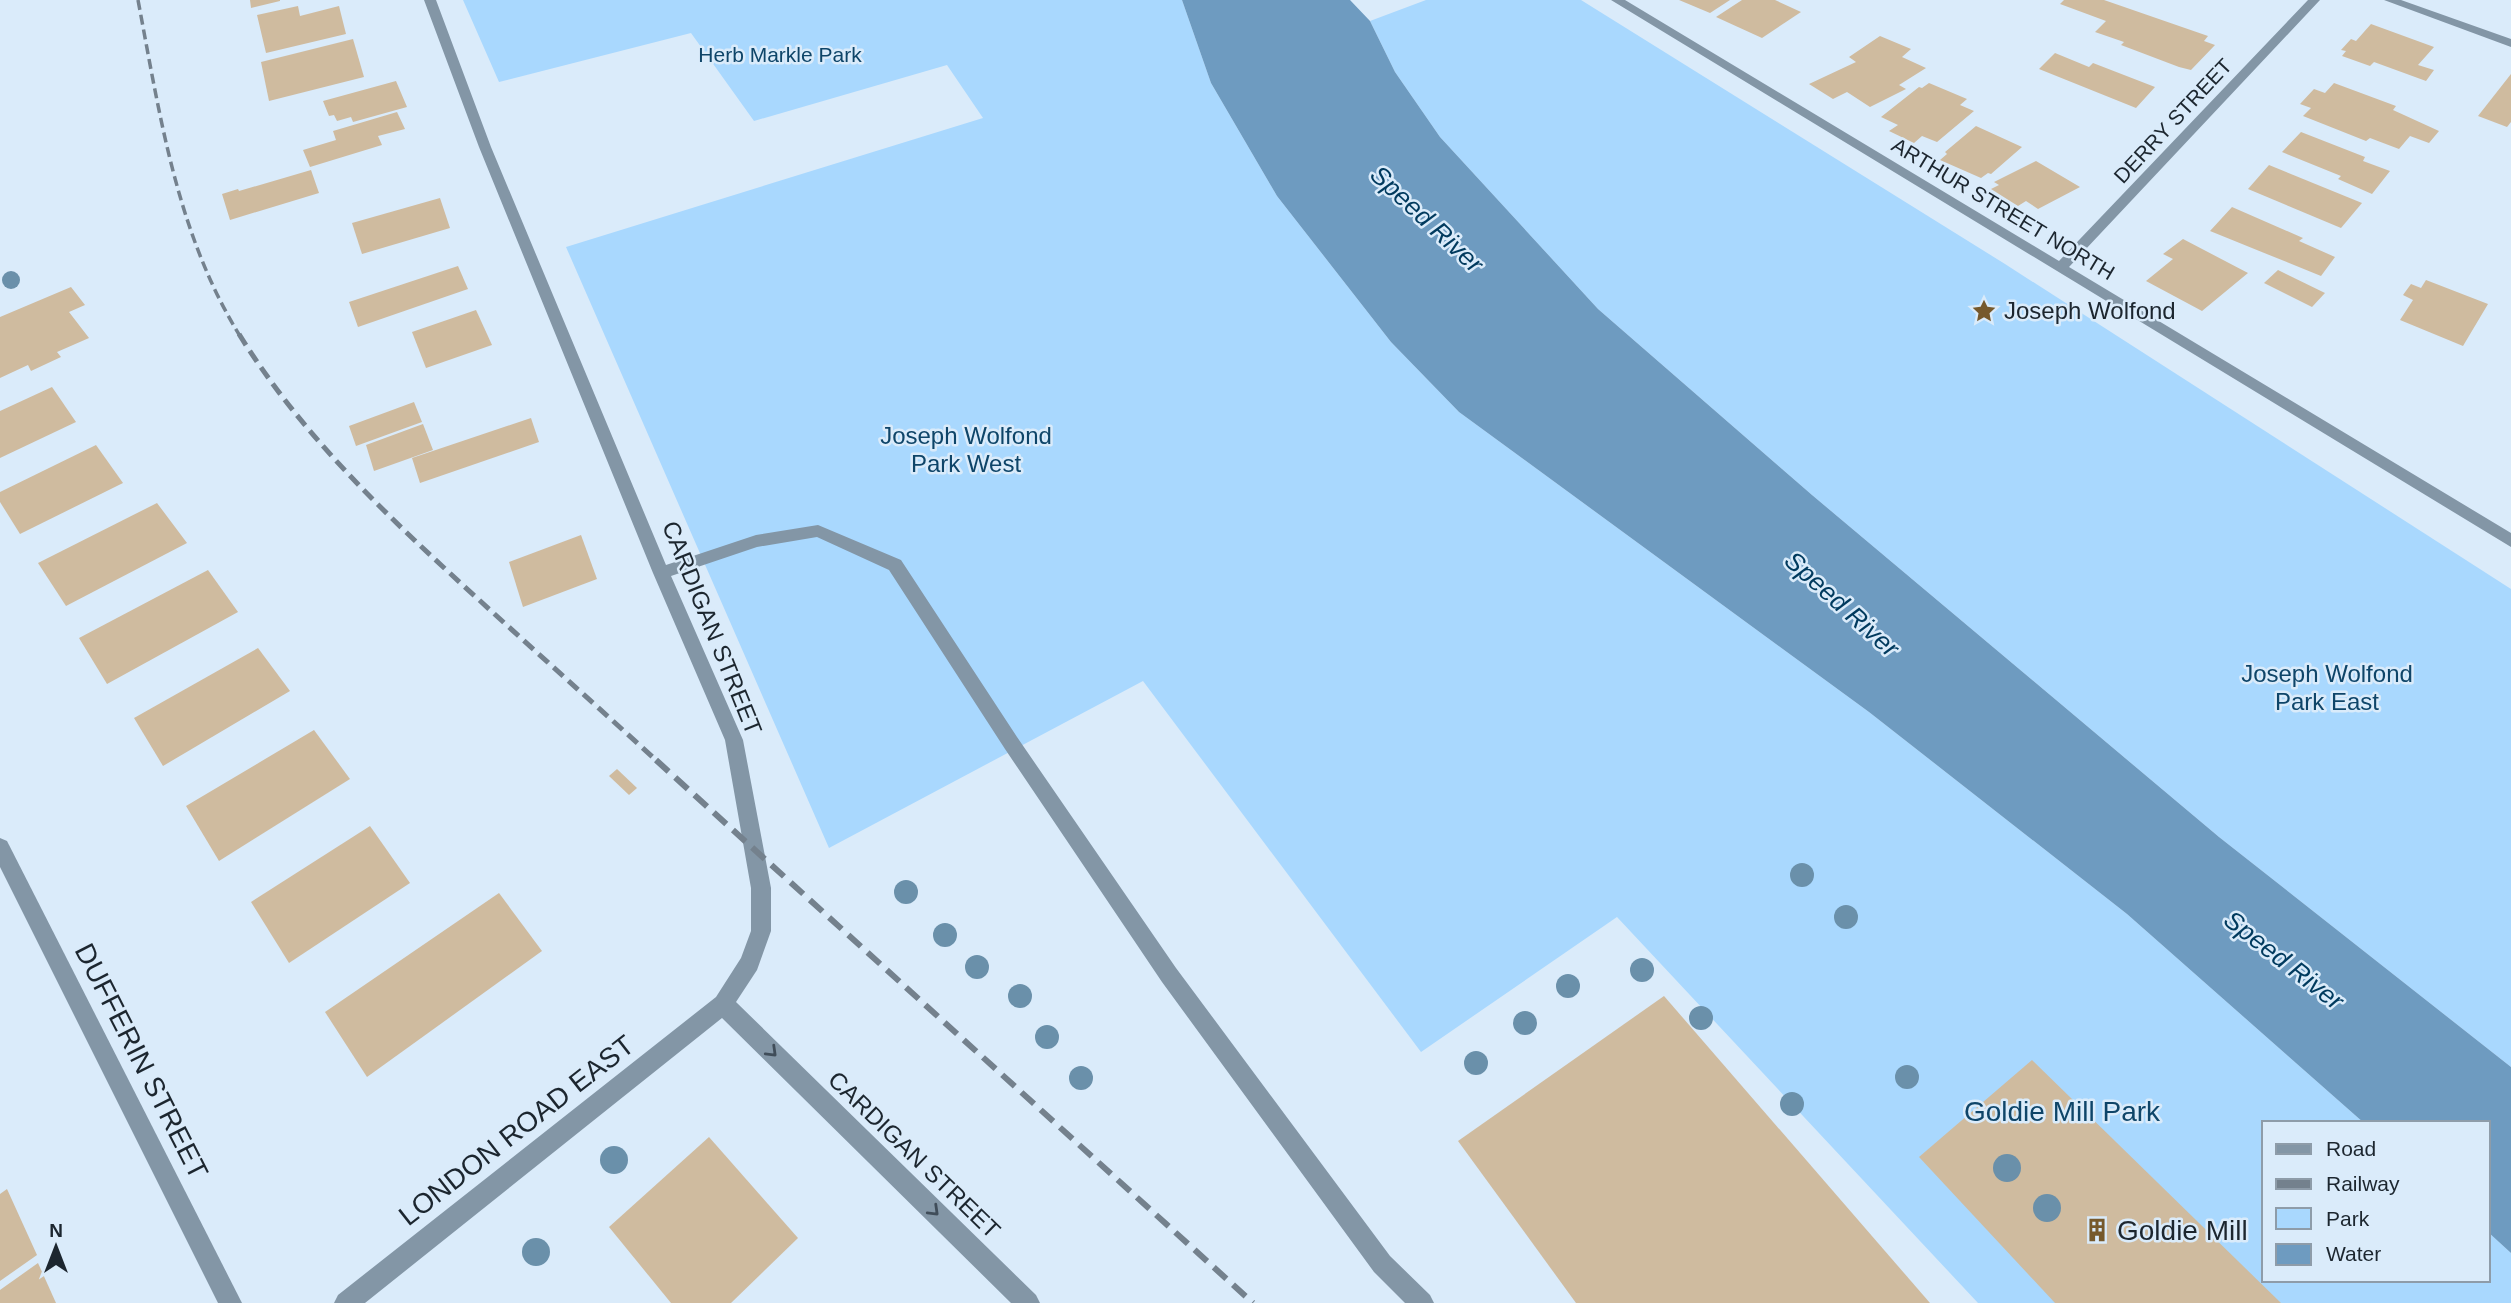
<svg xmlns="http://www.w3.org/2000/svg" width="2511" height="1303" font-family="Helvetica,sans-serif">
	<rect width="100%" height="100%" fill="#daebfa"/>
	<!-- green -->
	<g fill="#a9d8fe">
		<path d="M463,0h719l29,83 66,113 114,146 68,70 410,300 258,202 237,209h-100v157h224v-48l23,21v50h-533l-361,-386 -196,135 -278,-371 -314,167 -263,-601 417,-129 -36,-53 -193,56 -63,-88 -192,49z"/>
		<path d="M1426,0h155l424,264 506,325v478l-292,-230 -407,-342 -214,-186 -158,-172 -45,-65 -25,-51z"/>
	</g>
	<!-- water -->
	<path fill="#6e9bc0" d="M1182,0h168l20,21 25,51 45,65 158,172 214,186 407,342 292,230v186l-23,-21v-109h-124l-237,-209 -258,-202 -410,-300 -68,-70 -114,-146 -66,-113z"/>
	<!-- building -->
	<g fill="#cfbb9f">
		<path d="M250,0h30v1l-29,7z"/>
		<path d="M1679,0h51l-20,13z"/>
		<path d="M1742,0h33l26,12 -39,26 -46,-21z"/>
		<path d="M2064,0h40l104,36 -4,5 11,4 -24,25 -12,-3 -58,-22 3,-3 -29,-10 11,-11 -46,-17z"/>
		<path d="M298,6l2,10 39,-10 7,28 -80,19 -9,-38z"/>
		<path d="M2371,24l63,23 -16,18 16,5 -8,11 -52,-19 -4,4 -28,-10 4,-5 -5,-1 10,-11 5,2z"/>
		<path d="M1880,36l31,13 -9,8 24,11 -27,17 7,4 -36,18 -23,-15 -14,7 -24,-15 47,-22 -7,-5z"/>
		<path d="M353,39l11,38 -95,24 -8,-39z"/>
		<path d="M2055,53l34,14 4,-4 62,24 -19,21 -97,-39z"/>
		<path d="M2511,74v48l-4,5 -29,-11z"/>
		<path d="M396,81l11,26 -54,15 -2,-5 -14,4 -3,-6 -5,1 -6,-15z"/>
		<path d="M1929,83l38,16 -7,6 14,6 -37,31 -15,-6 -8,7 -25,-12 9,-6 -17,-8 38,-30 3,1z"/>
		<path d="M2334,83l62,23 -3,4 46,21 -10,12 -19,-7 -11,13 -29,-11 -4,3 -63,-25 8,-8 -11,-4 14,-15 11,4z"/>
		<path d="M397,112l8,17 -27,7 4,9 -72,22 -7,-17 33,-10 -3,-9z"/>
		<path d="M1976,126l46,21 -31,27 -3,-1 -7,5 -41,-18 7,-6 -2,-2z"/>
		<path d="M2301,132l64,25 -2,4 27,10 -18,23 -34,-15 3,-3 -59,-24z"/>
		<path d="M2036,161l44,26 -42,22 -12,-8 -8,5 -27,-17 8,-4 -5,-3z"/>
		<path d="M2269,165l93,38 -21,25 -93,-39z"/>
		<path d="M311,170l8,23 -89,27 -8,-26 16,-5 1,2z"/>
		<path d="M440,198l10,30 -88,26 -10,-31z"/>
		<path d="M2232,207l71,31 -4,3 36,16 -14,19 -111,-45z"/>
		<path d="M2183,239l65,34 -46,38 -56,-30 27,-22 -10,-5z"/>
		<path d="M458,266l10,23 -110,38 -9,-25z"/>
		<path d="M2278,270l47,23 -13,14 -48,-24z"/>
		<path d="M2426,280l62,24 -25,42 -63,-26 13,-20 -10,-5 8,-11 10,4z"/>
		<path d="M71,287l14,18 -16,7 20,26 -32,14 4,5 -30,14 -3,-6 -28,13v-61z"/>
		<path d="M476,310l16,35 -66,23 -14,-36z"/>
		<path d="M52,387l24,35 -76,36v-47z"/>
		<path d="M414,402l8,20 -66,24 -7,-20z"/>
		<path d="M531,418l8,24 -119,41 -8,-25z"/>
		<path d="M423,424l10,26 -59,21 -8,-26z"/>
		<path d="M96,445l27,38 -103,51 -20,-32v-10z"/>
		<path d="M157,503l30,40 -121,63 -28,-43z"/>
		<path d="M581,535l16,44 -74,28 -14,-45z"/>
		<path d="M208,570l30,42 -131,72 -28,-46z"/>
		<path d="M258,648l32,43 -127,75 -29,-48z"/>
		<path d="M314,730l36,49 -131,82 -33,-55z"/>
		<path d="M617,769l20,19 -8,7 -20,-19z"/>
		<path d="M370,826l40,57 -121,80 -38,-61z"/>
		<path d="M499,893l43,58 -175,126 -42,-65z"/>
		<path d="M1664,996l266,307h-354l-118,-162z"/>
		<path d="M2032,1060l249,243h-226l-136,-146z"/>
		<path d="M709,1137l89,101 -67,65h-60l-62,-76z"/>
		<path d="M7,1189l30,66 -37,26v-87z"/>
		<path d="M38,1263l18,40h-56v-13z"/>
	</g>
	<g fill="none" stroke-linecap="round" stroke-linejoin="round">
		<!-- minor -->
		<g fill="#8396a6" fill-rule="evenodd">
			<path d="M424,0h12l55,147 175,418 90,-30 62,-10 83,35 116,177 159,231 214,288 40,39 4,8h-29l-31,-31 -212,-290 -157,-233 -116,-179 -72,-33 -60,10 -86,29 72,164 28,148v43l-14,39 -21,32 300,293 4,8h-29l-289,-285 -357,285h-31l4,-8 378,-298 25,-39 10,-27v-43l-26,-148 -72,-167 -174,-426z"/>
			<path d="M1611,0h14l434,261 249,-261h12l-251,267 442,266v14z"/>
			<path d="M2384,0h17l110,39v8z"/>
			<path d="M0,838l7,3 235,462h-24l-218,-436z"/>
		</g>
		<!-- rail-far2 -->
		<path stroke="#74818d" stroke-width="3.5" stroke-dasharray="10 5" stroke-linecap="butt" d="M138,0c22,116 39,234 102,336"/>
		<!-- rail-far1 -->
		<path stroke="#74818d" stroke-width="5" stroke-dasharray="13 7" stroke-linecap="butt" d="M239,334c63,102 150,184 238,264 60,55 121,109 181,164"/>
		<!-- rail -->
		<path stroke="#74818d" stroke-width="6" stroke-dasharray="17 9" stroke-linecap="butt" d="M656,760l597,543"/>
	</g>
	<!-- trees -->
	<g fill="#6a90aa">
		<circle cx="11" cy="280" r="9"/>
		<circle cx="1802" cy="875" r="12"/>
		<circle cx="906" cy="892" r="12"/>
		<circle cx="1846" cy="917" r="12"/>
		<circle cx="945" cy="935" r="12"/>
		<circle cx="977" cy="967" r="12"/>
		<circle cx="1642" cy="970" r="12"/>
		<circle cx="1568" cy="986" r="12"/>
		<circle cx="1020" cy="996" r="12"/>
		<circle cx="1701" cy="1018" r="12"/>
		<circle cx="1525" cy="1023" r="12"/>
		<circle cx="1047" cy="1037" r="12"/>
		<circle cx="1476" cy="1063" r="12"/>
		<circle cx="1907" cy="1077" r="12"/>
		<circle cx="1081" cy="1078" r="12"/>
		<circle cx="1792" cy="1104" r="12"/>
		<circle cx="614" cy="1160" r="14"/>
		<circle cx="2007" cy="1168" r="14"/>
		<circle cx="2047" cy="1208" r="14"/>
		<circle cx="536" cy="1252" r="14"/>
	</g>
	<!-- one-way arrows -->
	<defs><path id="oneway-chevron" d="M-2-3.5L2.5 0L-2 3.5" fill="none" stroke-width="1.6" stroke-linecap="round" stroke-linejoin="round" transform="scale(1.75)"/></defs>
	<g stroke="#404d59">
		<use href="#oneway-chevron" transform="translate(772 1052) rotate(44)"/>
		<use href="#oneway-chevron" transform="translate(934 1211) rotate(44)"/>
	</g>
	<!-- icons -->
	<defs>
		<g id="sight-bare" transform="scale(1.89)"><path d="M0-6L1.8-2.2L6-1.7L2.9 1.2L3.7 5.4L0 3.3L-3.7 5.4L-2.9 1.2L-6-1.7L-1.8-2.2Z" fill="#76592c" stroke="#daebfa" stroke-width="2.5" paint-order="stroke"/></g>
		<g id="building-bare" transform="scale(1.89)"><path d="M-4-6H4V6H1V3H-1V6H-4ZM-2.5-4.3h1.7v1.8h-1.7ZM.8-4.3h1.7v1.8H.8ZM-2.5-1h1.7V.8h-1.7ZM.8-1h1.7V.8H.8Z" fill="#76592c" stroke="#daebfa" stroke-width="2.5" paint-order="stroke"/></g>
	</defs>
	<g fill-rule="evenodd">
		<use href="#sight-bare" x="1984" y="311"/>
		<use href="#building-bare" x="2097" y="1230"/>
	</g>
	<g text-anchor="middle" stroke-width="5" stroke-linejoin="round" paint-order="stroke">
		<!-- far-park labels -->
		<g font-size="21" fill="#0e4569" stroke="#daebfa">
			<text x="780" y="62">Herb Markle Park</text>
		</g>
		<!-- far-street labels -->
		<g font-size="21" fill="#1c262f" stroke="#daebfa">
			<text transform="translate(2173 121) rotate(-47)" y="7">DERRY STREET</text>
			<text transform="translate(2003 209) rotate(31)" y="7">ARTHUR STREET NORTH</text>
		</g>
		<!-- poi labels -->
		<g font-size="24" fill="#1c262f" stroke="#daebfa" text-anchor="start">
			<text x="2004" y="319">Joseph Wolfond</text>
		</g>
		<!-- park labels -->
		<g font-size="24" fill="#0e4569" stroke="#daebfa">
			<text x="966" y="444">Joseph Wolfond<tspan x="966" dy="28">Park West</tspan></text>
			<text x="2327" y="682">Joseph Wolfond<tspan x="2327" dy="28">Park East</tspan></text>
		</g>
		<!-- street labels -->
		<g font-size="24" fill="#1c262f" stroke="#daebfa">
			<text transform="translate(712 628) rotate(68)" y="8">CARDIGAN STREET</text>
			<text transform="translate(914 1155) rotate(44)" y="8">CARDIGAN STREET</text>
		</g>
		<!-- water labels -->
		<g font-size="26" font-style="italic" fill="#003a5e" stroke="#daebfa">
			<text transform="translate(1427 219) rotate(43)" y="9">Speed River</text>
			<text transform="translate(1842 604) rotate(42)" y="9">Speed River</text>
			<text transform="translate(2284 960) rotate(38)" y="9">Speed River</text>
		</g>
		<!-- near-street labels -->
		<g font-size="28" fill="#1c262f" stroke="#daebfa">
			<text transform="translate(142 1061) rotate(63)" y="10">DUFFERIN STREET</text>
			<text transform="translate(516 1130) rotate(-38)" y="10">LONDON ROAD EAST</text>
		</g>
		<!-- near-park labels -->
		<g font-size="28" fill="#0e4569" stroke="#daebfa">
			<text x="2062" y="1121">Goldie Mill Park</text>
		</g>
		<!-- near-poi labels -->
		<g font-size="28" fill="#1c262f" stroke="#daebfa" text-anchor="start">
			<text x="2117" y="1240">Goldie Mill</text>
		</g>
	</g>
	<!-- legend -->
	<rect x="2262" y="1121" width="228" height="161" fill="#daebfa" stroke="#8e9ca9" stroke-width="2"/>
	<rect x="2276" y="1144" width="35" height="10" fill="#8396a6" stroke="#8e9ca9" stroke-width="2"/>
	<text x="2326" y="1156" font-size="21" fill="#1c262f">Road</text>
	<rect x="2276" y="1179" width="35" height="10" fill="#74818d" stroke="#8e9ca9" stroke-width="2"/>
	<text x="2326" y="1191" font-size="21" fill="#1c262f">Railway</text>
	<rect x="2276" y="1208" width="35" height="21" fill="#a9d8fe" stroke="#8e9ca9" stroke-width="2"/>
	<text x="2326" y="1226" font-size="21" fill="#1c262f">Park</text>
	<rect x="2276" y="1244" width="35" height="21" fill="#6e9bc0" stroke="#8e9ca9" stroke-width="2"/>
	<text x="2326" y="1261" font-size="21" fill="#1c262f">Water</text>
	<!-- north arrow -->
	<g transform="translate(56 1247)" stroke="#daebfa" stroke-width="5" paint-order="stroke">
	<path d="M0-5L12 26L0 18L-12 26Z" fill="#1c262f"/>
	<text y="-10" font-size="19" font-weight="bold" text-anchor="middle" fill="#1c262f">N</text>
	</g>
</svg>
